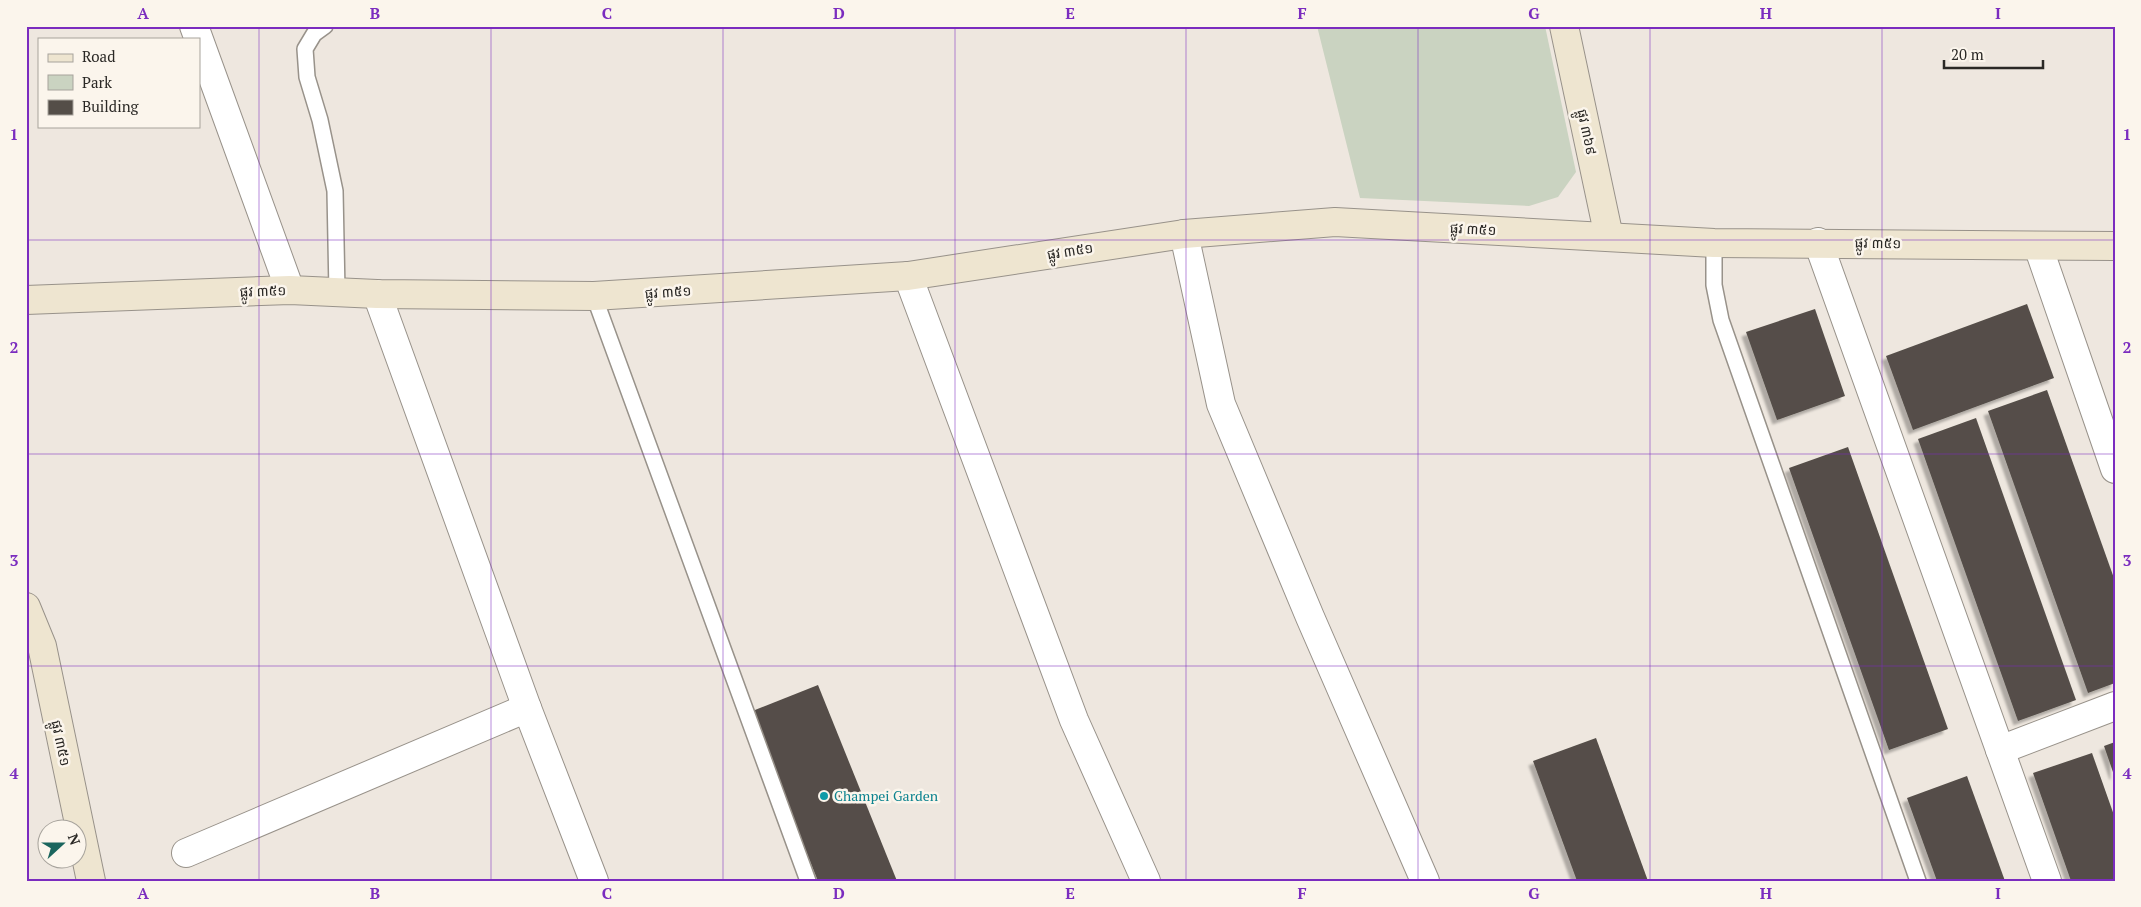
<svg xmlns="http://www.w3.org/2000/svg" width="2141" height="907" font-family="'PT Serif','Noto Sans Khmer',serif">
	<defs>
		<filter id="shadow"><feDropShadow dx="-4.5" dy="4.5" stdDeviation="1" flood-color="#0004"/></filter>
	</defs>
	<rect width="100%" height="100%" fill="#eee7df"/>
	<!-- green -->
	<path fill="#cad3c1" d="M1317,26h228l31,146 -18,25 -29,9 -169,-8z"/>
	<!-- building -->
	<g fill="#544e48" filter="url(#shadow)">
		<path d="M2027,304l27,74 -141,52 -27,-74z"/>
		<path d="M1815,309l30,87 -68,24 -31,-88z"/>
		<path d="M2047,390l68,191v102l-27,10 -100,-282z"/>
		<path d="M1976,418l100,282 -58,21 -100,-282z"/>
		<path d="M1848,447l100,282 -59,21 -100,-282z"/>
		<path d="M818,685l79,196h-79l-68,-169z"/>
		<path d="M1596,738l52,143h-71l-44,-120z"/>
		<path d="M2115,742v33h-1l-10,-29z"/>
		<path d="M2092,753l23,65v63h-44l-38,-108z"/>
		<path d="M1967,776l38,105h-68l-30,-83z"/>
	</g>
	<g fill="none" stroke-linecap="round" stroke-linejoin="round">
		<!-- lane casing -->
		<g stroke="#98928a" stroke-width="18">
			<g id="lane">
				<path d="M325,26l-11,8 -9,15 2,28 13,43 15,71 2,101"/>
				<path d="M1714,243v42l7,35 197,561"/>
				<path d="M594,296l214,585"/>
			</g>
		</g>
		<!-- street casing -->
		<g stroke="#98928a" stroke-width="30">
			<g id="street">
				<path d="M194,26l96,264"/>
				<path d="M1184,234l37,170 89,213 115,264"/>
				<path d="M1818,242l229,639"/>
				<path d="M2038,246l77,223"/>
				<path d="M908,276l166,444 72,161"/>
				<path d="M377,294l150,414 67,173"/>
				<path d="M2000,750l115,-44"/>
				<path d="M186,853l341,-145"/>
			</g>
		</g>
		<!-- secondary casing -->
		<g stroke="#98928a" stroke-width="30">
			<g id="secondary">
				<path d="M1564,26l45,211"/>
				<path d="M26,300l264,-10 87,4 217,2 314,-20 276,-42 151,-12 379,21 401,3"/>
				<path d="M26,607l16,39 49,235"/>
			</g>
		</g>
		<!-- lane -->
		<use href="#lane" stroke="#fff" stroke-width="15"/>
		<!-- street -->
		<use href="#street" stroke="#fff" stroke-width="28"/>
		<!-- secondary -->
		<use href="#secondary" stroke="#eee5d0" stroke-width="28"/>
	</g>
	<!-- grid -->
	<path fill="none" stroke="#7b2cbf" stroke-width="1" stroke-opacity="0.55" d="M259,26v855M491,26v855M723,26v855M955,26v855M1186,26v855M1418,26v855M1650,26v855M1882,26v855M26,240h2089M26,454h2089M26,666h2089"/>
	<!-- markers -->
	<circle fill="#0f9aa8" stroke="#fbf5ec" stroke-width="2" cx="824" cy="796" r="5"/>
	<g text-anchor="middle" stroke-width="5" stroke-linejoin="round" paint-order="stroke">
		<!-- street labels -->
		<g font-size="14" fill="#2a2825" stroke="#fbf5ec">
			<text transform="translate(1587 132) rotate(78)" y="5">ផ្លូវ ៣៦៩</text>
			<text transform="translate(1473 229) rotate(3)" y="5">ផ្លូវ ៣៥១</text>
			<text transform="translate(1878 243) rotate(1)" y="5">ផ្លូវ ៣៥១</text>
			<text transform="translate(1070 251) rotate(-9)" y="5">ផ្លូវ ៣៥១</text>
			<text transform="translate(263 291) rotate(-2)" y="5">ផ្លូវ ៣៥១</text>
			<text transform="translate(668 292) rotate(-4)" y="5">ផ្លូវ ៣៥១</text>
			<text transform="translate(61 743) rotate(78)" y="5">ផ្លូវ ៣៥១</text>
		</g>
		<!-- culture labels -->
		<g font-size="14" fill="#0d838f" stroke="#fbf5ec" text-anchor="start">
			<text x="834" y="801">Champei Garden</text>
		</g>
	</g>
	<!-- border -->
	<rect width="2141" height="907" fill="none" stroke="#fbf5ec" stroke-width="55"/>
	<!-- legend -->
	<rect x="38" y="38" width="162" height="90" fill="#fbf5ec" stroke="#a7a39c"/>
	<rect x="48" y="54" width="25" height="8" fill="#eee5d0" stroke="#a7a39c"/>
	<text x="82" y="62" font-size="15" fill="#2a2825">Road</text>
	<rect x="48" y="75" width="25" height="15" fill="#cad3c1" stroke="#a7a39c"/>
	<text x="82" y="88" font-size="15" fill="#2a2825">Park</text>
	<rect x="48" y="100" width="25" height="15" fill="#544e48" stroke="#a7a39c"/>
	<text x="82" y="112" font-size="15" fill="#2a2825">Building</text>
	<!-- north arrow -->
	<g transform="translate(62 844) rotate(69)"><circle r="24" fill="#fbf5ec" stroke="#a7a39c"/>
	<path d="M0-4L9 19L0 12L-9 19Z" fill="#1a655d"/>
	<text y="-8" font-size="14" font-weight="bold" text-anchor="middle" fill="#2a2825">N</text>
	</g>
	<!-- scale -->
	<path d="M1944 60v8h99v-8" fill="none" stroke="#2a2825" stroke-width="2.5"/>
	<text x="1951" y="60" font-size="15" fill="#2a2825" stroke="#fbf5ec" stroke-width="4" paint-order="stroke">20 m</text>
	<rect x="28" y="28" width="2086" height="852" fill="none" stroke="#7b2cbf" stroke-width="2"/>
	<g font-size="16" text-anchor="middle" font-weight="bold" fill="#7b2cbf">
		<text x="143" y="19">A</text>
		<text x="375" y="19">B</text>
		<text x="607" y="19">C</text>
		<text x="839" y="19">D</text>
		<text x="1070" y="19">E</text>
		<text x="1302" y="19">F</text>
		<text x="1534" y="19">G</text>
		<text x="1766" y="19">H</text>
		<text x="1998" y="19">I</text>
		<text x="14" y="140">1</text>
		<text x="2127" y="140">1</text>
		<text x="14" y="353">2</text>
		<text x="2127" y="353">2</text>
		<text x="14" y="566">3</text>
		<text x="2127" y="566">3</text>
		<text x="14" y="779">4</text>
		<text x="2127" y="779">4</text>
		<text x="143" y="899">A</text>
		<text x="375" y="899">B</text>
		<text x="607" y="899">C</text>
		<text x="839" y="899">D</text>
		<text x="1070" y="899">E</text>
		<text x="1302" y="899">F</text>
		<text x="1534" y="899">G</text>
		<text x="1766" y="899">H</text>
		<text x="1998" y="899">I</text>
	</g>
</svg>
